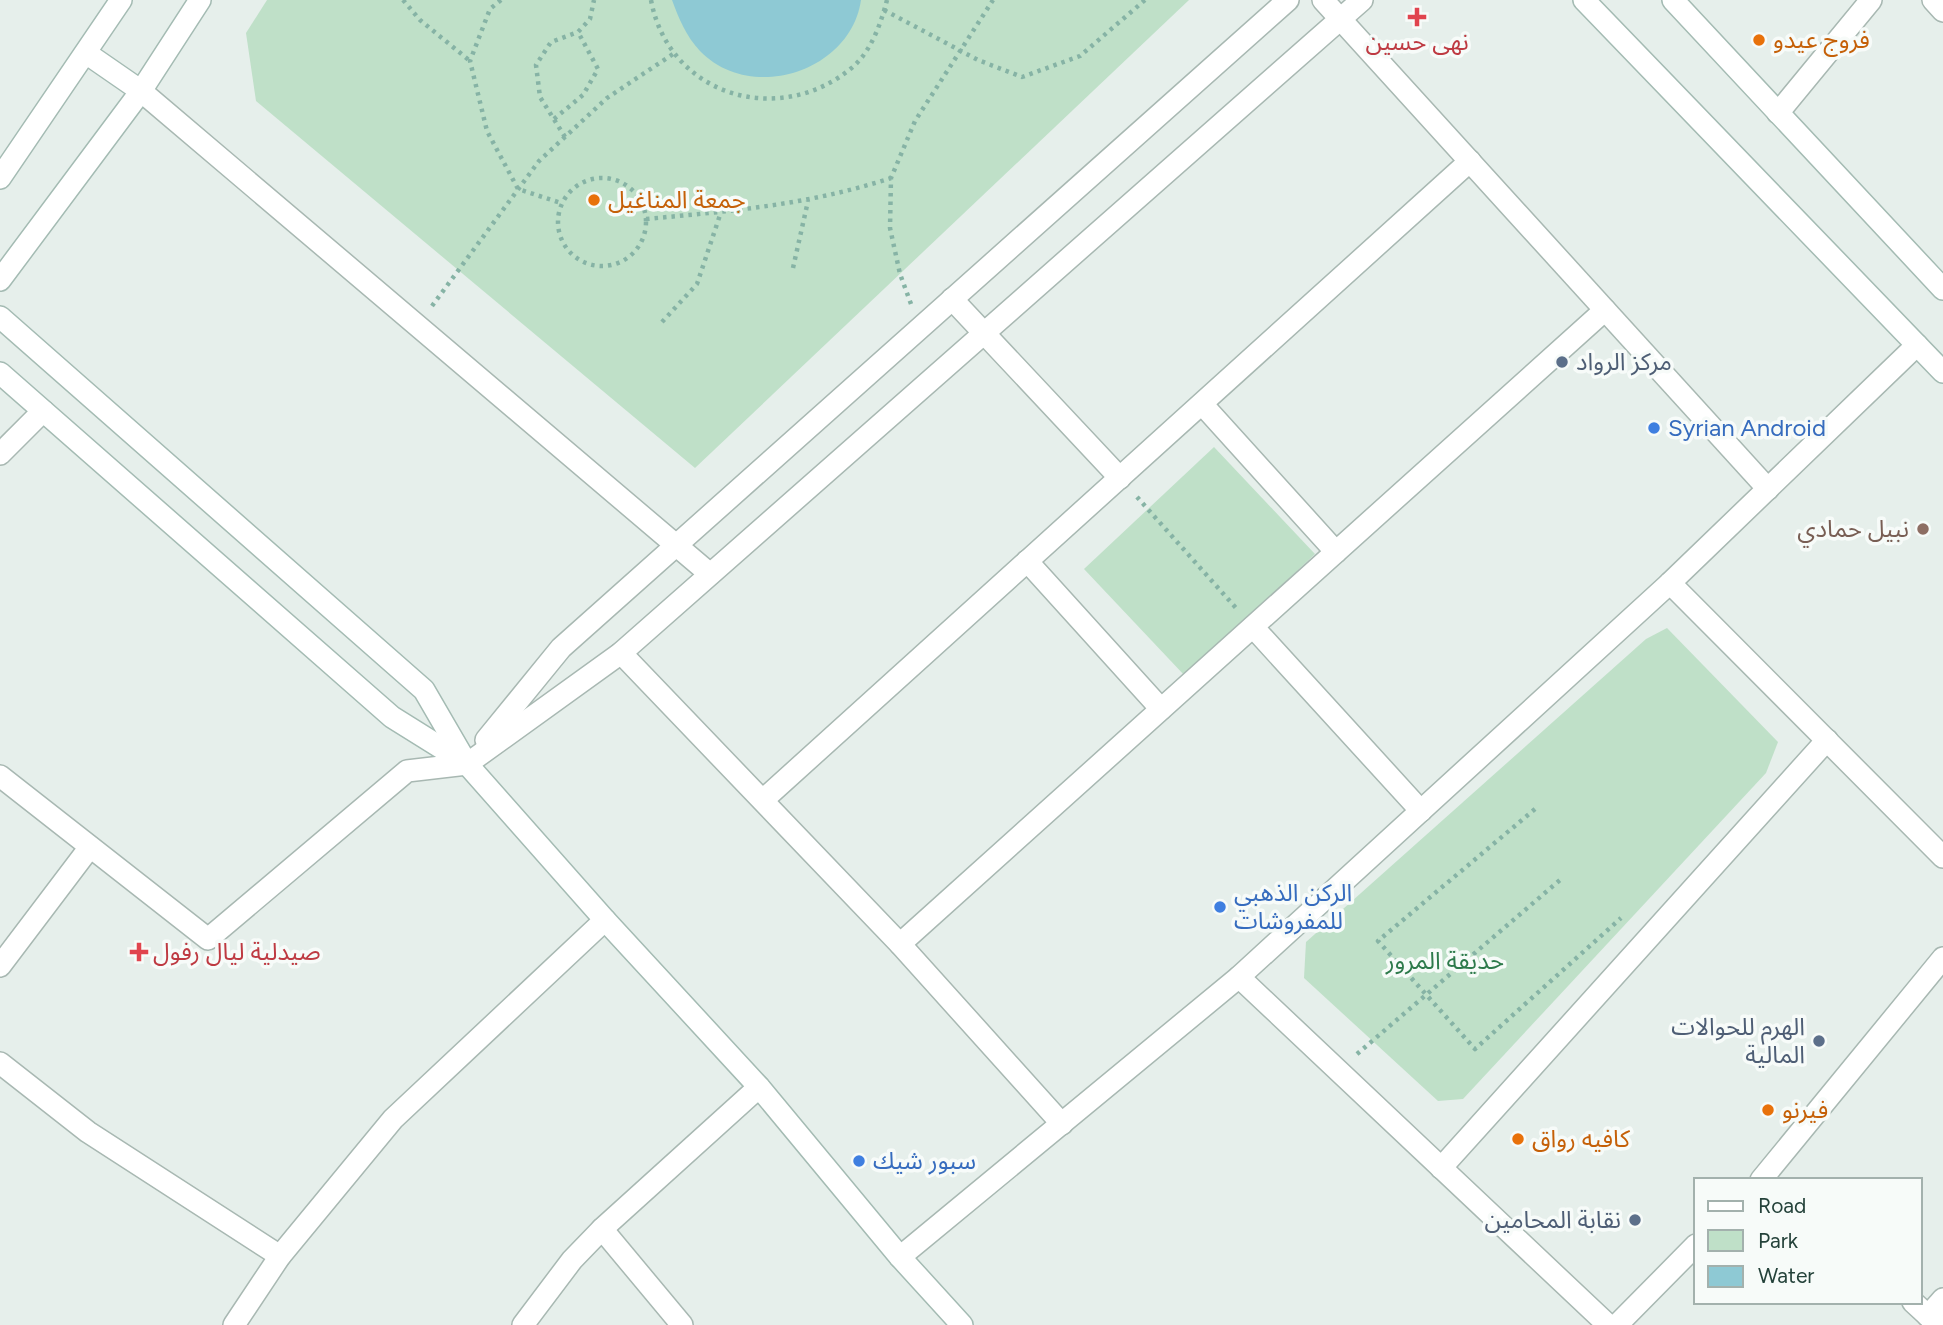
<svg xmlns="http://www.w3.org/2000/svg" width="1943" height="1325" font-family="Figtree,'Noto Sans Arabic',sans-serif">
	<rect width="100%" height="100%" fill="#e6efeb"/>
	<!-- green -->
	<g fill="#bfe0c8">
		<path d="M267,0h922l-494,468 -439,-367 -10,-68z"/>
		<path d="M1214,447l101,107 -130,122 -101,-107z"/>
		<path d="M1667,628l111,114 -12,31 -303,326 -25,2 -134,-123 2,-36 340,-303z"/>
	</g>
	<!-- water -->
	<path fill="#8ec9d4" d="M672,0h189c-10,71 -110,104 -161,51 -14,-15 -21,-32 -28,-51z"/>
	<g fill="none" stroke-linecap="round" stroke-linejoin="round">
		<!-- minor casing -->
		<g stroke="#a8b8b2" stroke-width="24">
			<g id="minor">
				<path d="M1323,0l445,489"/>
				<path d="M1933,0l10,11"/>
				<path d="M141,91l569,483"/>
				<path d="M1778,113l93,-113"/>
				<path d="M952,299l168,179"/>
				<path d="M1202,404l134,148"/>
				<path d="M0,454l43,-43"/>
				<path d="M1027,561l134,148"/>
				<path d="M1670,583l273,274"/>
				<path d="M1253,627l168,184"/>
				<path d="M621,653l279,291 162,180"/>
				<path d="M0,776l208,163 199,-168 60,-7"/>
				<path d="M763,800l707,-639"/>
				<path d="M900,944l705,-634"/>
				<path d="M0,966l90,-119"/>
				<path d="M1239,977l369,348"/>
				<path d="M0,1063l88,69 192,124"/>
				<path d="M1441,1168l386,-428"/>
				<path d="M1761,1180l182,-222"/>
				<path d="M602,1229l80,96"/>
				<path d="M900,1257l339,-280 431,-394 247,-238"/>
				<path d="M1913,1302l25,23"/>
				<path d="M1928,1316l15,-17"/>
				<path d="M234,1325l46,-69 113,-137 212,-199"/>
				<path d="M523,1325l49,-65 30,-31 157,-142"/>
				<path d="M1617,1325l79,-80"/>
			</g>
		</g>
		<!-- tertiary casing -->
		<g stroke="#a8b8b2" stroke-width="24">
			<g id="tertiary">
				<path d="M486,740l75,-92 727,-648"/>
				<path d="M467,764l154,-111 741,-653"/>
			</g>
		</g>
		<!-- secondary casing -->
		<g stroke="#a4bbb3" stroke-width="24">
			<g id="secondary">
				<path d="M1584,0l359,372"/>
				<path d="M1673,0l270,289"/>
				<path d="M86,53l55,38"/>
				<path d="M0,178l121,-178"/>
				<path d="M0,280l141,-189 59,-91"/>
				<path d="M0,317l424,373 43,74 138,156 154,167 141,170 62,68"/>
				<path d="M0,373l392,344 72,45"/>
			</g>
		</g>
		<!-- path -->
		<g stroke="#86b3a5" stroke-width="4.5" stroke-dasharray="3.5 5" stroke-linecap="butt">
			<path d="M403,0l17,20 50,41"/>
			<path d="M501,0l-11,9 -20,52 17,70 31,58 43,14"/>
			<path d="M651,0c18,97 130,129 203,66 18,-17 27,-43 33,-66"/>
			<path d="M884,10l94,50 44,17 58,-21 65,-56"/>
			<path d="M554,119l29,-24 15,-26 -20,-37"/>
			<path d="M565,137l-25,-40 -4,-32 15,-23 27,-10 12,-13 4,-19"/>
			<circle cx="602" cy="222" r="44"/>
			<path d="M646,219c86,-8 162,-14 245,-41"/>
			<path d="M793,268l15,-67"/>
			<path d="M911,304l-11,-30 -10,-46 1,-50 24,-57 78,-121"/>
			<path d="M432,306l107,-145 68,-63 66,-44"/>
			<path d="M662,322l35,-38 24,-72"/>
			<path d="M1137,497l99,111"/>
			<path d="M1535,809l-157,132 97,108 146,-131"/>
			<path d="M1357,1054l203,-174"/>
		</g>
		<!-- minor -->
		<use href="#minor" stroke="#fff" stroke-width="21"/>
		<!-- tertiary -->
		<use href="#tertiary" stroke="#fff" stroke-width="21"/>
		<!-- secondary -->
		<use href="#secondary" stroke="#fff" stroke-width="21"/>
	</g>
	<!-- markers -->
	<g fill="#e0444e" stroke="#f7fbf9" stroke-width="2.5">
		<path d="M1413.5 6.5h7v7h7v7h-7v7h-7v-7h-7v-7h7z"/>
		<path d="M135.5 941.5h7v7h7v7h-7v7h-7v-7h-7v-7h7z"/>
	</g>
	<g fill="#e8710a" stroke="#f7fbf9" stroke-width="2.5">
		<circle cx="1759" cy="40" r="7"/>
		<circle cx="594" cy="200" r="7"/>
		<circle cx="1768" cy="1110" r="7"/>
		<circle cx="1518" cy="1139" r="7"/>
	</g>
	<g fill="#5c6f8a" stroke="#f7fbf9" stroke-width="2.5">
		<circle cx="1562" cy="362" r="7"/>
		<circle cx="1819" cy="1041" r="7"/>
		<circle cx="1635" cy="1220" r="7"/>
	</g>
	<g fill="#3f7fe0" stroke="#f7fbf9" stroke-width="2.5">
		<circle cx="1654" cy="428" r="7"/>
		<circle cx="1220" cy="907" r="7"/>
		<circle cx="859" cy="1161" r="7"/>
	</g>
	<circle fill="#8d6e63" stroke="#f7fbf9" stroke-width="2.5" cx="1923" cy="529" r="7"/>
	<g text-anchor="middle" stroke-width="7" stroke-linejoin="round" paint-order="stroke">
		<!-- food labels -->
		<g font-size="24" fill="#c56008" stroke="#f7fbf9" text-anchor="start">
			<text x="1773" y="48">فروج عيدو</text>
			<text x="608" y="208">جمعة المناغيل</text>
			<text x="1782" y="1118">فيرنو</text>
			<text x="1532" y="1147">كافيه رواق</text>
		</g>
		<!-- health labels -->
		<g font-size="24" fill="#be3a42" stroke="#f7fbf9">
			<text x="1417" y="50">نهى حسين</text>
			<text x="153" y="960" text-anchor="start">صيدلية ليال رفول</text>
		</g>
		<!-- service labels -->
		<g font-size="24" fill="#4e5e75" stroke="#f7fbf9" text-anchor="end">
			<text x="1576" y="370" text-anchor="start">مركز الرواد</text>
			<text x="1805" y="1035">الهرم للحوالات<tspan x="1805" dy="28">المالية</tspan></text>
			<text x="1621" y="1228">نقابة المحامين</text>
		</g>
		<!-- shop labels -->
		<g font-size="24" fill="#366cbe" stroke="#f7fbf9" text-anchor="start">
			<text x="1668" y="436">Syrian Android</text>
			<text x="1234" y="901">الركن الذهبي<tspan x="1234" dy="28">للمفروشات</tspan></text>
			<text x="873" y="1169">سبور شيك</text>
		</g>
		<!-- education labels -->
		<g font-size="24" fill="#785e54" stroke="#f7fbf9" text-anchor="end">
			<text x="1909" y="537">نبيل حمادي</text>
		</g>
		<!-- park labels -->
		<g font-size="24" fill="#2d7a4b" stroke="#f7fbf9">
			<text x="1445" y="969">حديقة المرور</text>
		</g>
	</g>
	<!-- legend -->
	<rect x="1694" y="1178" width="228" height="126" fill="#f7fbf9" stroke="#a3b1ad" stroke-width="2"/>
	<rect x="1708" y="1201" width="35" height="10" fill="#ffffff" stroke="#a3b1ad" stroke-width="2"/>
	<text x="1758" y="1213" font-size="21" fill="#24423a">Road</text>
	<rect x="1708" y="1230" width="35" height="21" fill="#bfe0c8" stroke="#a3b1ad" stroke-width="2"/>
	<text x="1758" y="1248" font-size="21" fill="#24423a">Park</text>
	<rect x="1708" y="1266" width="35" height="21" fill="#8ec9d4" stroke="#a3b1ad" stroke-width="2"/>
	<text x="1758" y="1283" font-size="21" fill="#24423a">Water</text>
</svg>
